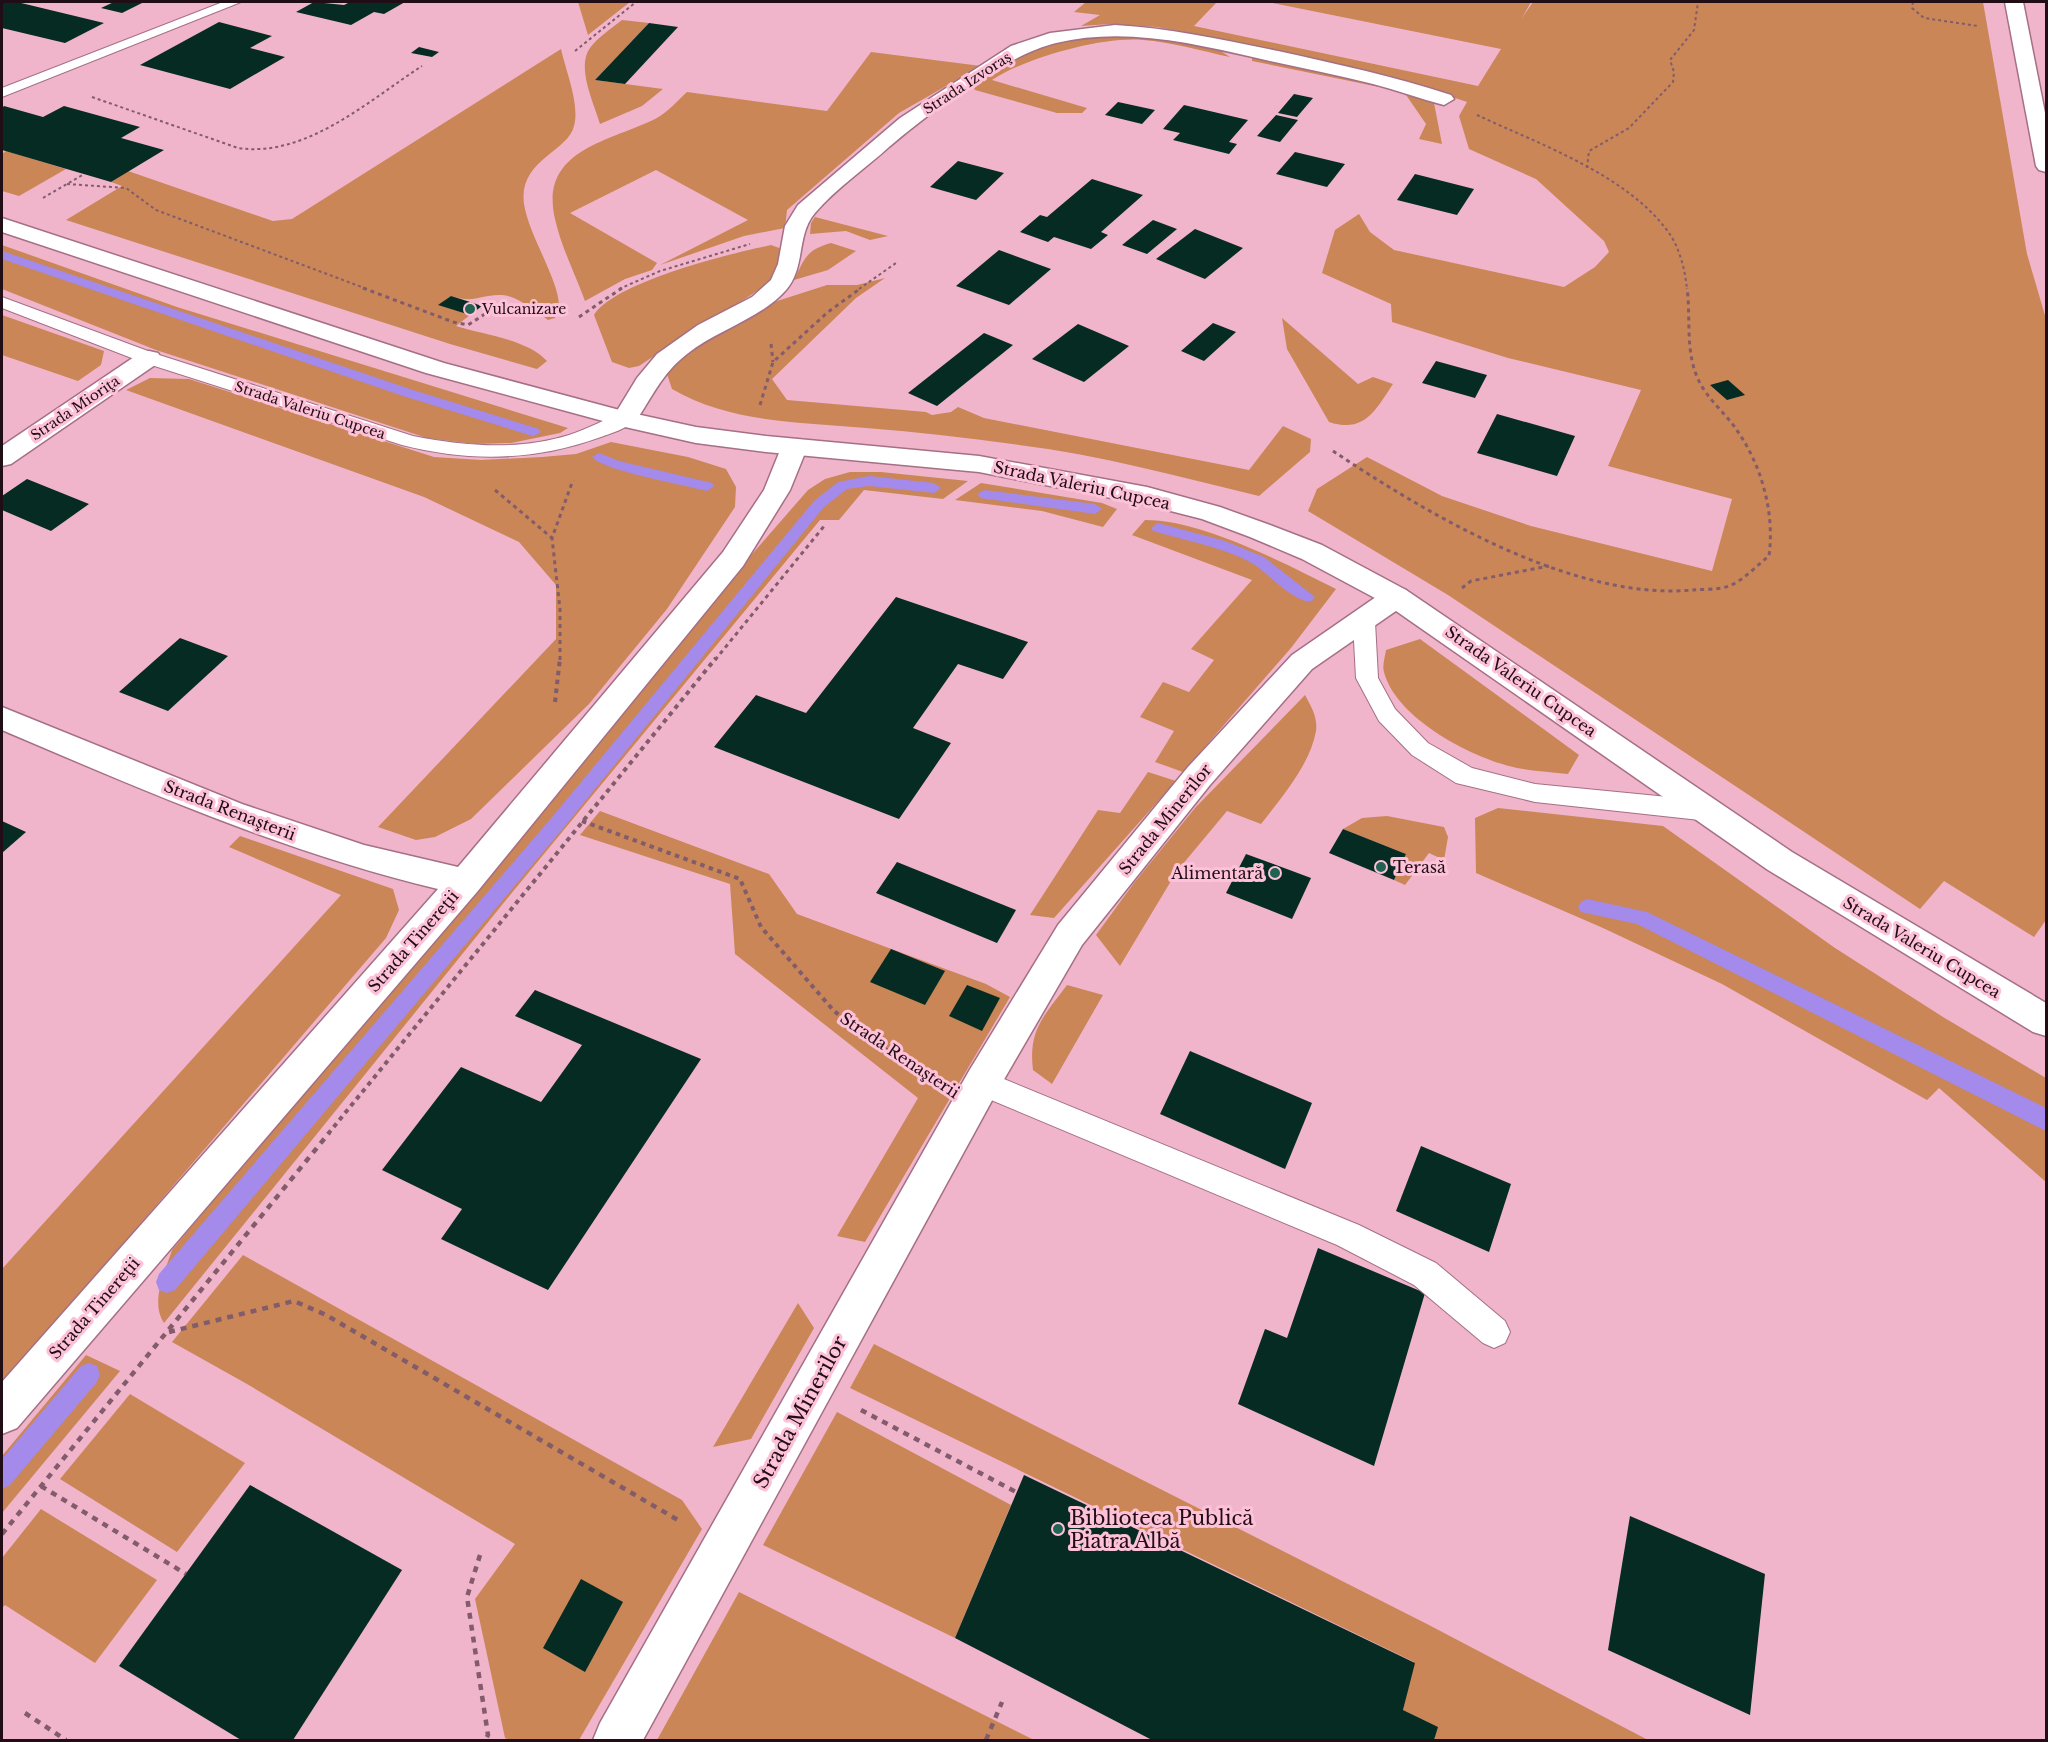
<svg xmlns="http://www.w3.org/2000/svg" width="2048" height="1742" font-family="'Libre Baskerville',serif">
	<rect width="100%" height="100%" fill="#f0b5cb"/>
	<!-- green -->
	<g fill="#ca8657">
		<path d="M578,2h52l-42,33z"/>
		<path d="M1086,2h131l-23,24 284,60 23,-37 -233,-47h263l-9,16 11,-16h450l44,252 19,65v601l-12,17 -90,-56 -24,28 -472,-314 -140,-84 9,-22 50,-32 75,39 89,30 181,45 20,-72 -124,-33 33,-76 -133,-32 -116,-36 -1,-18 -69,-31 13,-43 24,-16 11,18 24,18 170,37 31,-20 14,-15 -5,-11 -68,-62 -67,-30 -10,-33 8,-14 -77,-26 -157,-35 -76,-14 -47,-3 -29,2 19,-11 -26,-3z"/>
		<path d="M622,20l27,3 -54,57 68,9 -21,17 -42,18c-6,-21 -24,-57 -10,-76 8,-11 22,-20 32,-28z"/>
		<path d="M1139,33l77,15 14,9c-29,-6 -58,-15 -87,-17 -40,-4 -118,18 -151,40l95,28 -5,5h-25l-82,-23 -2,-5 57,-33 51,-17z"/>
		<path d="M561,49c5,23 19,55 13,77 -6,26 -56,34 -50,78 5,32 34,74 35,101 0,4 -3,9 -4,13l-7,2c-13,-9 -30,-24 -46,-25 -21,-1 -27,9 -51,1l-12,9 31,10 -14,11c28,9 71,13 91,35l-10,8 -87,-25 -384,-124 56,-34 -11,-4 17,-11 145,50 19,-2z"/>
		<path d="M871,52l110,14 -82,47 -112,97 -2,18 -41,8 -84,29 88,-45 -92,-50 -86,43 87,50 -5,7 -27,9 -40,22c-10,-27 -24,-55 -30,-82 -16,-69 53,-77 100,-100 12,-6 22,-18 32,-27l140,19z"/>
		<path d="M1252,54l161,38 21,11 8,41 -23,-5 7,-15 -22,-32 -152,-31z"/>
		<path d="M6,151l60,18 -47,27 -17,-5v-37z"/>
		<path d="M815,217l73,19 -18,4 -24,-9 -36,3 1,-11z"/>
		<path d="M831,243l25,8 -28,19 -34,10c11,-22 12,-30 37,-37z"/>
		<path d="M2,245l175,62 391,121 -8,5 -49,10 -36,1 -48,-6 -271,-88 -154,-61z"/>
		<path d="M771,245l11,4 -5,28c-44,32 -93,58 -138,89l-10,2 -17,-6 -18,-47c20,-33 138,-62 177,-70z"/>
		<path d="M885,278l-29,20 -84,81 15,21 139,12 6,3 19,-3 7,-5 26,11 265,52 34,-44 28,13 -1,13 -51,44c-79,-19 -158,-41 -240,-51 -51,-7 -102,-13 -153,-17 -66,-6 -136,-5 -194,-39l-6,-18 16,-16 89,-52 56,-18h30z"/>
		<path d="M2,315l102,36 -3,14 -23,16 -76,-26z"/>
		<path d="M1282,318l76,66 15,-7 20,7c-17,25 -28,50 -64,38l-42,-73z"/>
		<path d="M150,378l39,1 245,78 47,3 61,-3 34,-3 35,-12 77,15 38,12 10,18 -1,20 -68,102 -78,95 -118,115 -36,18 -19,3 -38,-13 178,-188v-54l-37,-43 -95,-45 -298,-107z"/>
		<path d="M850,472h31l87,9 -25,18 -79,-9 -25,30h-19l-314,380 -342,423c-14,-21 1,-51 8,-73l519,-626 117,-134 17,-11z"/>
		<path d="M981,483l121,20 15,6 -14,18 -61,-16 -87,-11z"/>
		<path d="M1145,520c58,0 138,43 191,69l-45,59 -108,124 -28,-10 19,-31 -34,-14 23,-35 26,10 25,-32 -23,-11 61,-69 -120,-45z"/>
		<path d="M1420,639l159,116 -11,19c-17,-2 -34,-3 -51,-6 -43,-9 -121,-49 -133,-96 -2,-6 1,-15 2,-22z"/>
		<path d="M1305,695c6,11 13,23 11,36 -6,34 -35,67 -55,93l-34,-13 -50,60 -57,95 -24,-31 38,-52 61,-75z"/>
		<path d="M1148,772l28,9 -122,137 -24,-3 68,-105 22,3z"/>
		<path d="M1498,808l165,18 172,122 108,69 103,61v104l-107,-94 -12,12 -205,-116 -119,-56 -127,-55 -1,-55z"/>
		<path d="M600,811l169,63 28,40 189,70 24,13 -145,245 -28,-6 81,-138 -183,-144 -5,-70 -150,-49z"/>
		<path d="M1387,816l57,11 4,10 -4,23 -15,-7 -24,32 -11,-5 12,-26 -63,-25 19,-11z"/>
		<path d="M240,836l153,53 6,21 -13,28 -384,447v-116l339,-374 -112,-48z"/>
		<path d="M1067,985l36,10 -51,89 -19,-14c-5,-40 11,-54 34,-85z"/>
		<path d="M243,1255l439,245 20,29 -123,211h-70l-4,-2 -30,-139 40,-55 -268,-160 -75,-42z"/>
		<path d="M798,1303l16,25 -63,111 -38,8z"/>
		<path d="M874,1344l553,280 221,116h-214l3,-13 -34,-17 11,-48 -564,-274z"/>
		<path d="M86,1355l34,16 -118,142v-57z"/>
		<path d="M130,1394l115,69 -68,89 -117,-73z"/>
		<path d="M837,1412l174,93 -56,133 -192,-93z"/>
		<path d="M41,1509l116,71 -62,83 -90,-58 -3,3v-50z"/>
		<path d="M739,1592l295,148h-377z"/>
	</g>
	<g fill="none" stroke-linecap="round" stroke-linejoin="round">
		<!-- stream -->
		<g fill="#a38aeb" fill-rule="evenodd">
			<path d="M2,251l411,139 126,39 2,3 -7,4 -5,-1 -126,-39 -401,-137z"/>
			<path d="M599,453l20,8 93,22 2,3 -7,5c-22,-6 -103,-20 -115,-34z"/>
			<path d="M869,476l65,7 7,5 -7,5 -65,-7 -22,3 -23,18 -259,319 -390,464 -8,3 -8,-3 -3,-8 3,-8 394,-458 261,-315 24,-19z"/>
			<path d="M985,490l110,14 7,5 -7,5 -115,-16 -2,-3 2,-3z"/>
			<path d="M1158,523l67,18 39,16 51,40 -3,4c-15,4 -44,-27 -57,-36 -30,-18 -69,-24 -102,-34l-2,-3z"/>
			<path d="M1587,899l60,13 399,196v23l-409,-207 -56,-12 -3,-5 3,-5z"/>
			<path d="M89,1363l8,3 3,8 -3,8 -87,103 -8,4v-30l79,-93z"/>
		</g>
	</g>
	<!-- building -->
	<g fill="#062b22">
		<path d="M2,2h15l87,21 -39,20 -63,-15z"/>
		<path d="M114,2h30l-22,11 -21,-5z"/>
		<path d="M314,2l30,3 6,-3h55l-21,12 -10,-2 -23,13 -55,-13z"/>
		<path d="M219,22l53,14 -22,12 35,9 -55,32 -90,-24z"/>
		<path d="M649,23l29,4 -53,57 -30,-4z"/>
		<path d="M419,47l20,5 -7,5 -21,-4z"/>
		<path d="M1294,94l19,4 -16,19 -19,-4z"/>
		<path d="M1118,102l37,8 -13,14 -37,-9z"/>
		<path d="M1184,105l64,15 -19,22 8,2 -8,10 -56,-14 7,-7 -17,-4z"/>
		<path d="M4,106l39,11 21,-11 76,21 -19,11 43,12 -53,32 -109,-32v-42z"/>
		<path d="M1276,115l22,5 -18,22 -23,-6z"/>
		<path d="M1295,152l50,12 -18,23 -51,-13z"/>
		<path d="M958,161l46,12 -28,27 -46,-13z"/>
		<path d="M1415,174l59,15 -17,26 -60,-15z"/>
		<path d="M1092,179l51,16 -42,37 7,3 -17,14 -37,-12 -6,5 -28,-10 20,-17 7,2z"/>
		<path d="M1153,220l24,9 -30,25 -25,-9z"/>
		<path d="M1195,229l48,19 -38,31 -49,-20z"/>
		<path d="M999,250l52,19 -42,36 -53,-19z"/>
		<path d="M451,296l16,5 15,5 -12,9 -32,-10z"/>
		<path d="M1213,323l23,9 -32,29 -23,-10z"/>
		<path d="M1078,324l51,22 -45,36 -52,-23z"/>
		<path d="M984,333l29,12 -76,61 -29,-13z"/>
		<path d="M1436,361l51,14 -12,23 -53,-15z"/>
		<path d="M1728,380l17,15 -18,5 -17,-15z"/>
		<path d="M1497,414l78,22 -18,40 -80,-23z"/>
		<path d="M27,479l62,25 -38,27 -49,-21v-14z"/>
		<path d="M896,597l132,45 -25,37 -45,-15 -45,64 38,15 -52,76 -185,-72 42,-52 50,18z"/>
		<path d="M180,638l48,18 -60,55 -49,-19z"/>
		<path d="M2,821l24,11 -24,21z"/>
		<path d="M1343,829l63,25 -12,26 -65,-27z"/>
		<path d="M1246,854l65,24 -19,41 -66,-26z"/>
		<path d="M897,862l119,48 -19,33 -121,-50z"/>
		<path d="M891,949l54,22 -20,34 -55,-23z"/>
		<path d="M967,985l33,13 -18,33 -33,-15z"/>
		<path d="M535,990l166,69 -153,231 -107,-51 21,-30 -80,-39 79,-103 80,35 41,-57 -67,-29z"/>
		<path d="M1190,1051l122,52 -27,66 -125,-55z"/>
		<path d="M1421,1146l90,38 -22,68 -93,-41z"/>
		<path d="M1318,1248l107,45 -51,173 -136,-62 27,-75 22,9z"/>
		<path d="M1024,1475l391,188 -12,47 35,17 -4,13h-282l-197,-102z"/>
		<path d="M250,1485l152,85 -109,170h-52l-122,-74z"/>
		<path d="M1630,1516l135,58 -15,141 -142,-65z"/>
		<path d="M581,1579l42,23 -38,70 -42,-24z"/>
	</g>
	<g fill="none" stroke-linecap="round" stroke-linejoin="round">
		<!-- service casing -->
		<g stroke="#a56f85" stroke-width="2">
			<g id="service">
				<path d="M223,2h18l-239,95v-9z"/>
				<path d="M2,297l154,57 257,82c51,10 105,15 156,-1 19,-6 37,-17 56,-22l7,2 3,4c-7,10 -26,15 -37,19 -64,23 -130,24 -196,7l-260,-83 -140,-54z"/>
				<path d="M1364,614l8,2 3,6 3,56 17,31 33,34 44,25 63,16 174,17 9,3 3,7 -3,7 -9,3 -174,-19 -79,-19 -44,-28 -33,-34 -23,-43 -3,-56 3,-6z"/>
				<path d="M982,1070l377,155 77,38 69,58 5,11 -5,11 -11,5 -11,-5 -69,-58 -77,-40 -365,-153 -4,-9 4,-9z"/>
			</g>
		</g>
		<!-- minor casing -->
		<g stroke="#a56f85" stroke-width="3">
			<g id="minor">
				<path d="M1115,25c55,3 108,15 163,26 58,13 116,25 173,44l3,4 -10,6c-24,-6 -47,-15 -71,-21 -39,-10 -78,-17 -116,-26 -66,-15 -134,-31 -201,-15 -50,12 -127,70 -167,104 -24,22 -53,41 -74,66 -19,22 -9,54 -29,77 -24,28 -69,40 -99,64 -25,19 -36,45 -53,70l-9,3 -9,-3 -4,-5 25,-41 20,-24 41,-29 54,-28 19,-17 7,-16 7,-38 13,-21 102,-87 111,-72 39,-13z"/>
				<path d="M149,351l9,2 3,5 -3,5 -147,101 -9,2v-20l138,-93z"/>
				<path d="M794,440l9,2 4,6 -17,42 -47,76 -266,326 -460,536 -15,6v-52l436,-493c-151,-36 -293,-98 -436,-159v-23l240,97 122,41 94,22 265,-315 41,-62 17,-42 4,-6z"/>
				<path d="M1396,587l10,3 4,7 -4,7 -94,65 -102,116 -128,160 -87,150 -352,645h-50l7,-17 369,-652 89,-146 130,-158 104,-112 94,-65z"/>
			</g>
		</g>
		<!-- tertiary casing -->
		<g stroke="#a56f85" stroke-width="3">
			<path id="tertiary" d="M2005,2h18l23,116v54l-7,-2 -3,-4z"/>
		</g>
		<!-- secondary casing -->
		<g stroke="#a56f85" stroke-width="3">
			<path id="secondary" d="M2,218l442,145 183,49 69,15 70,9 213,20 168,31 73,20 50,18 52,20 84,45 386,262 254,151v33l-13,-4 -265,-162 -382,-266 -84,-45 -52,-22 -48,-18 -55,-14 -168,-33 -213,-20 -70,-9 -71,-16 -199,-54 -424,-141z"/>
		</g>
		<!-- path-far3 -->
		<g stroke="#825c6b" stroke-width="2" stroke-dasharray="3 3" stroke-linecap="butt">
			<path d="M1913,2l-1,6 12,10 54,8"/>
			<path d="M575,51l61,-49"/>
			<path d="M92,97l146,51c68,10 130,-47 184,-82"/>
			<path d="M1477,115c62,29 151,60 192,118 11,16 16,37 18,56"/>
			<path d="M1587,168l2,-17 40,-23 44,-46 1,-10 -4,-12 24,-30 4,-28"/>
			<path d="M67,184l59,4 30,22 211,79"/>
			<path d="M43,198l41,-24"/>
			<path d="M619,289l41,-18 90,-27"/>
			<path d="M859,289l37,-26"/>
		</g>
		<!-- path-far2 -->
		<g stroke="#825c6b" stroke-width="3" stroke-dasharray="4 4" stroke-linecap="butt">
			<path d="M363,288l90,34 15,3 20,-13"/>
			<path d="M579,317l43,-29"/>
			<path d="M771,344l2,18"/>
			<path d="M760,405l13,-43 55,-50 33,-24"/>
			<path d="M1333,451c96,64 240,150 360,139 11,-1 25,0 36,-4 15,-6 27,-20 40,-30 6,-45 -8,-93 -35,-130 -12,-16 -28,-29 -36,-47 -13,-28 -7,-61 -11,-91"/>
			<path d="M495,490l57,48"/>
			<path d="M1462,588l9,-7 78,-15"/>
			<path d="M560,660v-51l-8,-71 21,-58"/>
			<path d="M715,660l110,-135"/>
		</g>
		<!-- path-far1 -->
		<g stroke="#825c6b" stroke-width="4" stroke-dasharray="4.5 4.5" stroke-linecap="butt">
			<path d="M555,702l5,-44"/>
			<path d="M582,821l158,58 21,48 73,84 43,33 54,33"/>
			<path d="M328,1134l388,-476"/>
		</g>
		<!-- path -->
		<g stroke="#825c6b" stroke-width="4.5" stroke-dasharray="6 6" stroke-linecap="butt">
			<path d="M169,1332l125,-31 32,14 352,205"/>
			<path d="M861,1410l155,82"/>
			<path d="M41,1486l145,88"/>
			<path d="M2,1534l327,-401"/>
			<path d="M480,1555l-13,42 21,138 -3,5"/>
			<path d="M25,1713l41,27"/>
			<path d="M986,1740l16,-38"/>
		</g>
		<!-- service -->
		<use href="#service" fill="#fff" fill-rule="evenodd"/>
		<!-- minor -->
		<use href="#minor" fill="#fff" fill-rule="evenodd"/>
		<!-- tertiary -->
		<use href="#tertiary" fill="#fff" fill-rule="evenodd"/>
		<!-- secondary -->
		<use href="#secondary" fill="#fff" fill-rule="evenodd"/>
	</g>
	<!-- markers -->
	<g fill="#206353" stroke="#fdc1d8" stroke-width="2">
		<circle cx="470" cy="309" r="6"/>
		<circle cx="1381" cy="867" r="6"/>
		<circle cx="1275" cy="873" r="6"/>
		<circle cx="1058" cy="1529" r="6"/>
	</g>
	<g text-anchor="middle" stroke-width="6" stroke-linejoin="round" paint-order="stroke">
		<!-- far-street labels -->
		<g font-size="14" fill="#210d16" stroke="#fdc1d8">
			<text transform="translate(967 83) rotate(-33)" y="5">Strada Izvoraş</text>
			<text transform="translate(75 408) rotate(-34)" y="5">Strada Mioriţa</text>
			<text transform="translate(310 410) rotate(18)" y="5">Strada Valeriu Cupcea</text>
		</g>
		<!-- far-poi labels -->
		<g font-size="14" fill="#210d16" stroke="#fdc1d8" text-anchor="start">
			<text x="482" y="314">Vulcanizare</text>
		</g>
		<!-- street labels -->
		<g font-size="16" fill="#210d16" stroke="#fdc1d8">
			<text transform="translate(1082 485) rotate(12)" y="6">Strada Valeriu Cupcea</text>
			<text transform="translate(1521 681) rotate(35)" y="6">Strada Valeriu Cupcea</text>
			<text transform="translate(230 810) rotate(21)" y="6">Strada Renaşterii</text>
			<text transform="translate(1165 819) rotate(-51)" y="6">Strada Minerilor</text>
			<text transform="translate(413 941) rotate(-49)" y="6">Strada Tinereţii</text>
			<text transform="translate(1922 947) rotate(31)" y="6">Strada Valeriu Cupcea</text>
			<text transform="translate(900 1055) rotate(34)" y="6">Strada Renaşterii</text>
			<text transform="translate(94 1308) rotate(-49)" y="6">Strada Tinereţii</text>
		</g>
		<!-- poi labels -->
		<g font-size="16" fill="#210d16" stroke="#fdc1d8" text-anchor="start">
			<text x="1393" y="873">Terasă</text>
			<text x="1263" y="879" text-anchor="end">Alimentară</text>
		</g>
		<!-- near-street labels -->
		<g font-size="20" fill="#210d16" stroke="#fdc1d8">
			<text transform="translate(800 1412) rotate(-61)" y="7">Strada Minerilor</text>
		</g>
		<!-- near-poi labels -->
		<g font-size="20" fill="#210d16" stroke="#fdc1d8" text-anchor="start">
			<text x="1070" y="1525">Biblioteca Publică<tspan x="1070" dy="23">Piatra Albă</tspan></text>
		</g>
	</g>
	<!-- border -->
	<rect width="2048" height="1742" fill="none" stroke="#210d16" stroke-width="6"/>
</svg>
